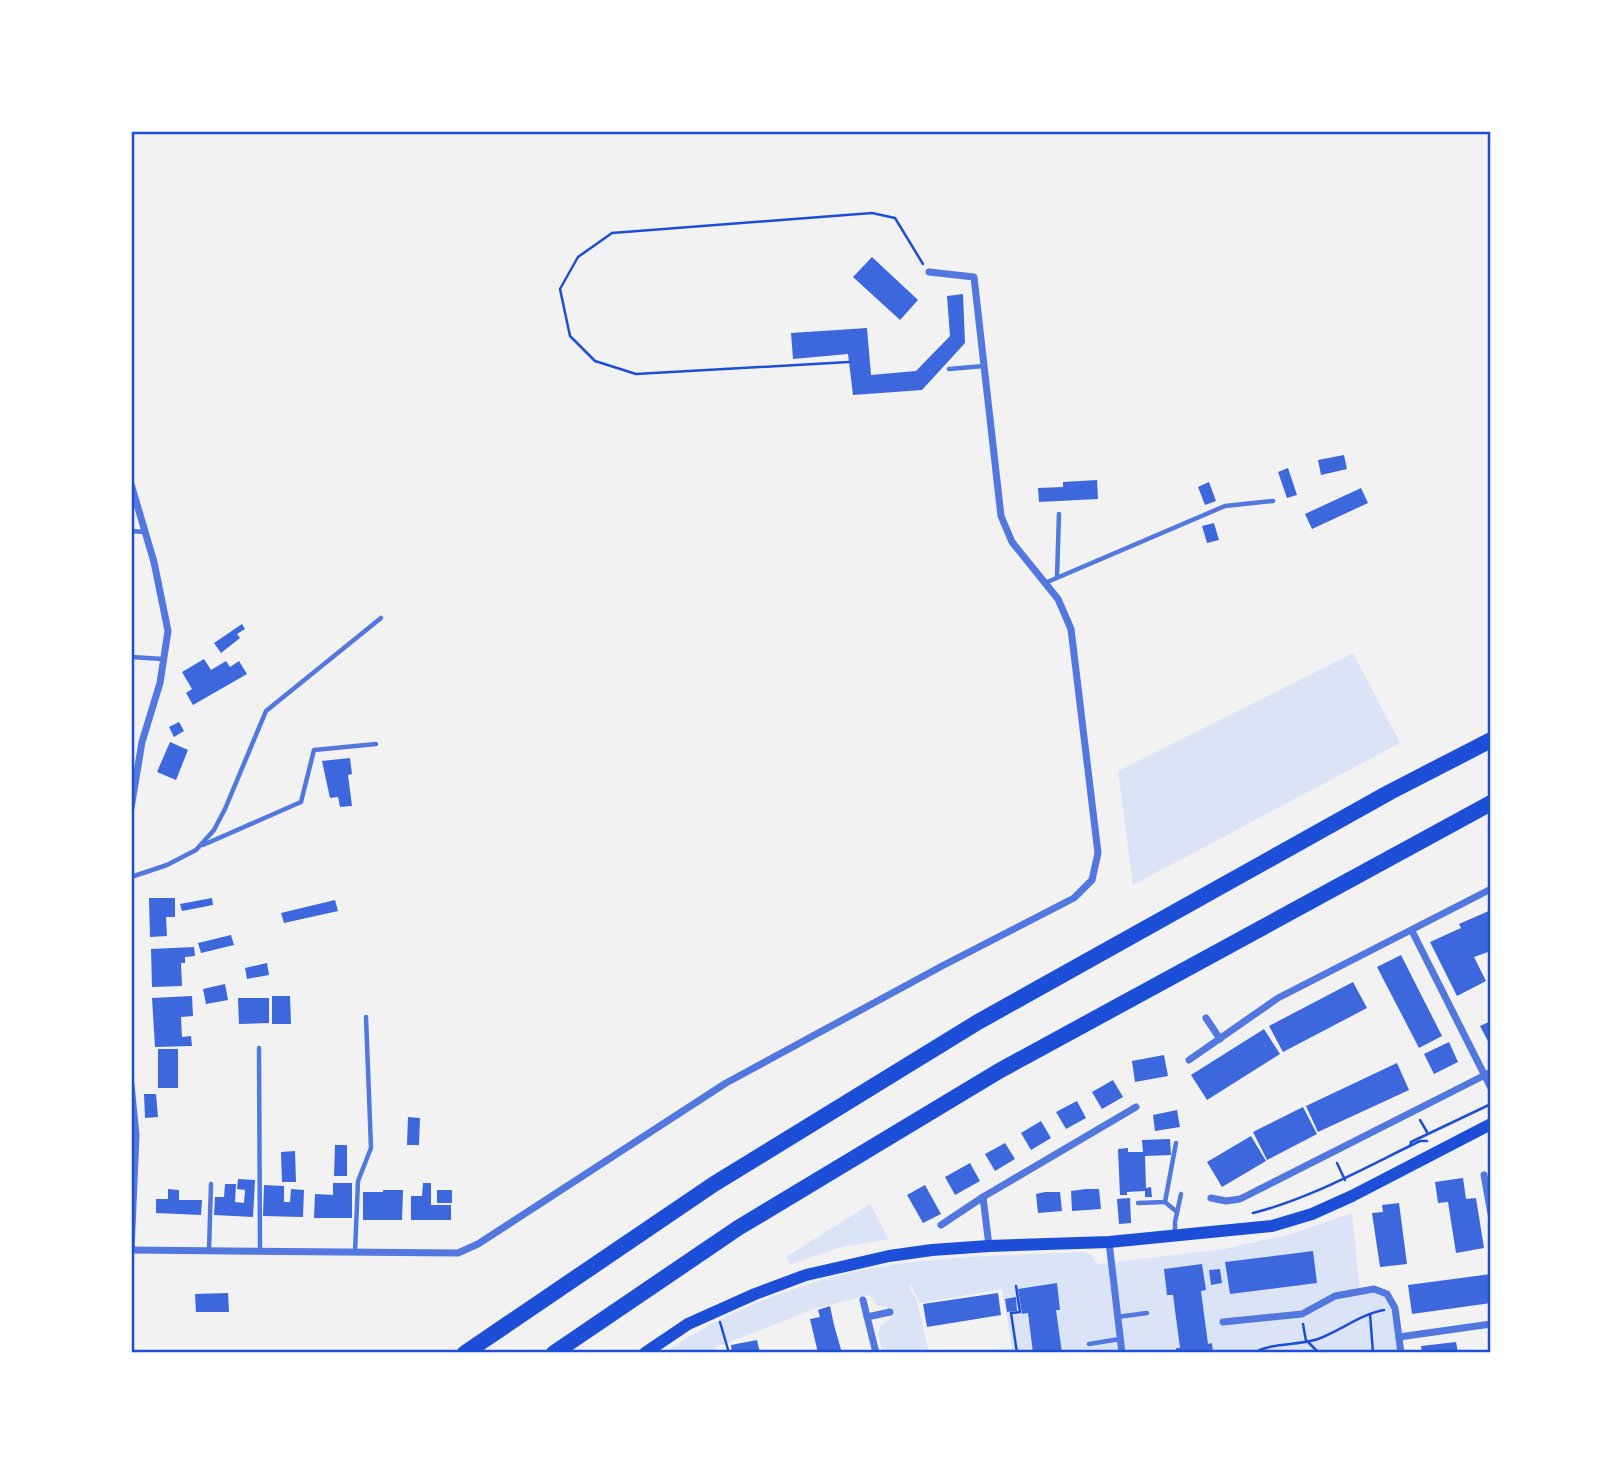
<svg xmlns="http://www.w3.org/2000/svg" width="1622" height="1484" font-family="'Asap Condensed',sans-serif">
	<rect width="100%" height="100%" fill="#f2f2f2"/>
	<!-- green -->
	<g fill="#dbe4f7">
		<path d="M1353,653l47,90 -267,142 -15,-114z"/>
		<path d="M870,1204l19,35 -47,8 -52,17 -4,-7z"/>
		<path d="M1352,1213l8,78c41,-6 37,32 41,62h-418l29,-5 -10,-59 -82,14 -9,-18 -2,2 8,14 12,52h-46l-5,-19 2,-8 10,-7 -3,-12c-9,0 -13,-3 -17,-12l-53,13 -98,38 -10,7h-45c58,-40 126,-67 194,-82 73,-16 149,-15 223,-19l9,2 8,10 126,-15 63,-14z"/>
	</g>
	<!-- building -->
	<g fill="#3d67dc">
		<path d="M872,257l46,43 -18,20 -47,-43z"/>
		<path d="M963,294l2,49 -43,47 -69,5 -5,-41 -55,5 -2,-26 76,-5 4,47 45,-4 34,-35 -3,-40z"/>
		<path d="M1344,455l3,14 -26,6 -3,-15z"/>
		<path d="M1288,468l9,27 -10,3 -9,-26z"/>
		<path d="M1097,480l1,19 -59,3 -1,-14 25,-1v-5z"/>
		<path d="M1209,482l7,19 -11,4 -7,-18z"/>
		<path d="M1361,488l7,15 -56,26 -7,-15z"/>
		<path d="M1214,523l5,17 -12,3 -5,-17z"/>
		<path d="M242,624l3,5 -8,5 3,4 -19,15 -7,-10z"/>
		<path d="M204,659l7,11 15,-9 4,6 9,-6 8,13 -54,31 -7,-12 6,-4 -10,-17z"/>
		<path d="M179,722l5,9 -10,6 -5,-10z"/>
		<path d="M170,742l18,8 -12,30 -19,-8z"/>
		<path d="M350,758l2,16 -4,1 4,31 -12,1 -2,-10 -8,1 -8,-37z"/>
		<path d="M149,898h26v19h-9l1,19 -17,1z"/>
		<path d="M212,898l1,7 -31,6 -2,-7z"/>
		<path d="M335,900l3,11 -54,12 -3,-10z"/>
		<path d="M1491,910v41l-17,6 12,24 -29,15 -27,-54 31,-14 -2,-4z"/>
		<path d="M231,935l3,10 -33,8 -3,-10z"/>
		<path d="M194,947l1,9 -10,1v6h-4l1,23 -30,1 -1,-38z"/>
		<path d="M1401,955l41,81 -23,12 -42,-81z"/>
		<path d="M267,963l2,12 -22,4 -2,-11z"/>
		<path d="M1353,982l14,26 -84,44 -14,-26z"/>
		<path d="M225,984l3,16 -22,4 -3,-15z"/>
		<path d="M192,996l1,20 -12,1 1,20 9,-1 1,10 -37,1 -3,-49z"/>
		<path d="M272,996h18l1,28h-19z"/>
		<path d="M238,998h31v25l-30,1z"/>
		<path d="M1491,1021v26l-11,-21z"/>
		<path d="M1264,1029l16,25 -73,46 -16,-25z"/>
		<path d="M1449,1042l9,20 -24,12 -10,-20z"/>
		<rect x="158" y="1049" width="20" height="39"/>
		<path d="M1164,1055l4,21 -33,6 -3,-21z"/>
		<path d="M1397,1063l12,27 -91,42 -12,-26z"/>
		<path d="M1113,1080l10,17 -21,12 -10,-17z"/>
		<path d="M144,1094h12l2,23 -13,1z"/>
		<path d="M1077,1101l9,17 -20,11 -10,-17z"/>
		<path d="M1303,1107l14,27 -50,26 -14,-28z"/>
		<path d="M1177,1110l3,17 -25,4 -2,-16z"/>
		<path d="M408,1117l12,1 -1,27h-12z"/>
		<path d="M1041,1121l10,17 -20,12 -10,-17z"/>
		<path d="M1251,1136l15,25 -44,26 -15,-25z"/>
		<path d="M1170,1139l1,16 -26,1 1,32 5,-1 1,10h-7v-6l-18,1v3h-7l-2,-46 10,-1v4h15l-1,-12z"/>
		<path d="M1005,1143l10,16 -20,12 -10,-17z"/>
		<path d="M335,1145h12v31h-13z"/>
		<path d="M295,1151l1,31h-14l-1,-30z"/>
		<path d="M970,1163l10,18 -25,14 -10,-18z"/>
		<path d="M1463,1178l3,21 10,-1 8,50 -28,5 -8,-51 -10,1 -3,-21z"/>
		<path d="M238,1179l17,1 -2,37 -39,-2 1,-18h9l1,-13h11l-1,18 9,1 1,-13 -8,-1z"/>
		<path d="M333,1183h19v35h-38l1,-24 18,1z"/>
		<path d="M423,1183h8v22h20v15h-40v-24h11z"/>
		<path d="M264,1185l20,1v16h6l1,-13 13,1 -1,27 -40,-1z"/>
		<path d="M925,1185l16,29 -18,9 -16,-28z"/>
		<path d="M168,1189l11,1v10h23l-1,15 -45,-2v-14h12z"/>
		<path d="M1086,1189h13l2,20 -29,2 -1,-20z"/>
		<path d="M383,1190h20l-1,30h-39v-28h20z"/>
		<rect x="437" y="1190" width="15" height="13"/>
		<path d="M1045,1192h15l2,19 -24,2 -2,-19z"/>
		<path d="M1130,1198l1,25 -12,1 -2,-25z"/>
		<path d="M1399,1203l8,61 -27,3 -8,-54 11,-1 -1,-7z"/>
		<path d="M1313,1251l4,32 -87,11 -5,-32z"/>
		<path d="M1202,1264l4,26 -5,1 7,53 4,-1 1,10h-37v-5h4l-7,-53h-6l-3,-26z"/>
		<path d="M1220,1269l2,14 -11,2 -2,-15z"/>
		<path d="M1491,1274v29l-79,11 -4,-29z"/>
		<path d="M1057,1283l3,27h-4l6,43h-29l-5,-40 -6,1 -4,-25z"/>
		<path d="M228,1293l1,19h-33l-1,-18z"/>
		<path d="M998,1293l3,22 -74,12 -4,-23z"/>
		<path d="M1016,1297l1,14 -10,1 -2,-13z"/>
		<path d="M830,1306l4,19 8,28h-24l-8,-34 10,-2 -2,-7z"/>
		<path d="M757,1340l3,13h-28l-1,-8z"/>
		<path d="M1456,1342l2,11h-36l-1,-7z"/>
	</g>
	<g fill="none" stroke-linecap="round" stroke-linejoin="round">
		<!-- path -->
		<g stroke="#1d4ed8" stroke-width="2.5">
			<path d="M849,362l-213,12 -41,-13 -25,-25 -10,-47 18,-32 34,-24 260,-20 23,5 28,46"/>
			<path d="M1420,1120l7,12"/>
			<path d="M1410,1146l1,-4 80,-38"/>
			<path d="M1337,1163l8,17"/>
			<path d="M1253,1213c59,-15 113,-46 167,-72h7"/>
			<path d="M1016,1286l4,26 -9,1 6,40"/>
			<path d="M1370,1314l3,39"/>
			<path d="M720,1322l9,31"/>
			<path d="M1303,1324l3,17"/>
			<path d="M1307,1341l12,12"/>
			<path d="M1253,1353c21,-11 43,-7 65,-14 22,-8 43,-25 66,-29"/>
		</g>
		<!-- service -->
		<g stroke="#5277de" stroke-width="4.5">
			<path d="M949,369l35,-3"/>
			<path d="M131,531l14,1"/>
			<path d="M1057,577l2,-63"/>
			<path d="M1045,583l180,-77 48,-5"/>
			<path d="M131,657l32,2"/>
			<path d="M203,845l98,-43 13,-52 62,-6"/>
			<path d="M131,877l36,-12 29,-15 18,-20 11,-21 41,-98 115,-93"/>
			<path d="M259,1048l1,203"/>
			<path d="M1165,1202l12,10"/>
			<path d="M1138,1203l27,-1 11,-59"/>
			<path d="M1175,1235v-13l6,-28"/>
			<path d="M209,1250l2,-66"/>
			<path d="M355,1252l3,-71 13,-33 -5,-131"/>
			<path d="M1117,1317l30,-4"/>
			<path d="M1089,1344l31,-5"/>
		</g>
		<!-- minor -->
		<g stroke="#5277de" stroke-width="7">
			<path d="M131,484l23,78 14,69 -8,52 -18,59 -11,66"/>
			<path d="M1412,931l79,157"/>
			<path d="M1206,1018l14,21"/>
			<path d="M1189,1060l89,-62 213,-109"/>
			<path d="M131,1084l5,51 -5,116"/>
			<path d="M1484,1175l7,39"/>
			<path d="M983,1197l6,49"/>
			<path d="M1211,1198l15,3 14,-2 251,-127"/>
			<path d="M941,1225l42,-28 153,-90"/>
			<path d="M1109,1242l13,111"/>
			<path d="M131,1250l327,3 20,-9 248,-161 216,-117 132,-68 18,-18 6,-27 -27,-224 -13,-30 -46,-57 -11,-26 -27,-239 -45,-5"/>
			<path d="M863,1300l13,53"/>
			<path d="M867,1317l23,-5"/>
			<path d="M1223,1322l79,-8 33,-18 39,-7 13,5 8,14 6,45"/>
			<path d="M1399,1337l92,-13"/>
		</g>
		<!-- secondary -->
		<path stroke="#1d4ed8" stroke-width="12" d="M645,1353l43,-29 67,-30 51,-19 83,-19 43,-6 57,-4 120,-4 163,-16 40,-12 40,-18 139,-72"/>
		<!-- motorway -->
		<g stroke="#1d4ed8" stroke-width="16">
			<path d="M465,1353l249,-169 264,-162 412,-230 101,-52"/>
			<path d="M554,1353l184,-125 261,-157 492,-268"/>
		</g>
	</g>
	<!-- border -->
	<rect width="1622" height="1484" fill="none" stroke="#ffffff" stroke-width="266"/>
	<rect x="133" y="133" width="1356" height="1218" fill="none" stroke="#1d4ed8" stroke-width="2.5"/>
</svg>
